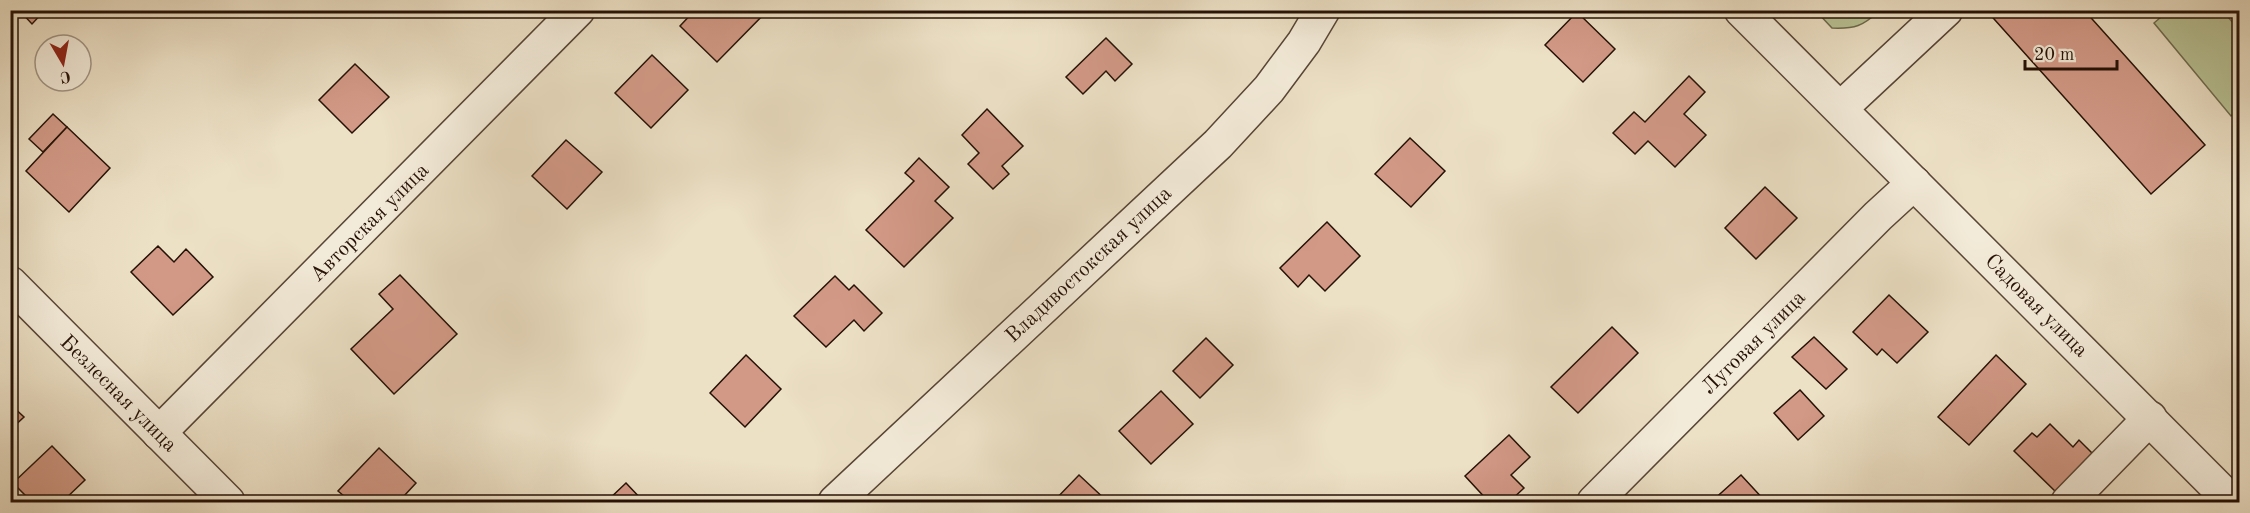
<svg xmlns="http://www.w3.org/2000/svg" width="2250" height="513" font-family="'Old Standard TT',serif">
	<rect width="100%" height="100%" fill="#ece0c5"/>
	<filter id="stains"><feTurbulence type="fractalNoise" baseFrequency=".00333" numOctaves="4"/><feColorMatrix values="0 0 0 0 .2 0 0 0 0 .09 0 0 0 0 .02 0 0 0 .5 -.17"/></filter>
	<radialGradient id="worn" r=".72"><stop offset=".6" stop-color="#630" stop-opacity="0"/><stop offset="1" stop-color="#630" stop-opacity=".3"/></radialGradient>
	<!-- green -->
	<g fill="#b8c295" stroke="#6e6a4e" stroke-width="1.5">
		<path d="M1816,11h63c-16,15 -24,18 -47,17z"/>
		<path d="M2168,11h55l16,19v79l-8,7 -77,-93z"/>
	</g>
	<!-- building -->
	<g fill="#d29986" stroke="#251106" stroke-width="1.5">
		<path d="M19,10h26l-13,14z"/>
		<path d="M695,10h73l-51,52 -37,-36z"/>
		<path d="M1986,10h98l121,135 -54,49z"/>
		<path d="M1577,12l38,37 -32,33 -38,-37z"/>
		<path d="M1106,38l26,26 -17,17 -9,-10 -23,23 -17,-17z"/>
		<path d="M652,55l36,35 -37,38 -36,-35z"/>
		<path d="M355,64l34,33 -37,36 -33,-33z"/>
		<path d="M1689,76l16,16 -21,22 22,21 -31,32 -27,-26 -13,13 -22,-21 21,-21 11,10z"/>
		<path d="M987,109l36,37 -21,20 7,8 -16,15 -25,-25 11,-11 -17,-18z"/>
		<path d="M53,114l14,13 -24,25 -14,-13z"/>
		<path d="M67,127l43,41 -41,44 -43,-41z"/>
		<path d="M1410,138l35,33 -34,36 -36,-33z"/>
		<path d="M566,140l36,32 -35,37 -35,-33z"/>
		<path d="M919,158l30,29 -14,14 18,17 -49,49 -38,-37 48,-49 -9,-8z"/>
		<path d="M1765,187l32,31 -41,41 -31,-31z"/>
		<path d="M1327,222l33,34 -35,35 -16,-16 -11,12 -18,-19z"/>
		<path d="M158,246l16,16 12,-13 27,28 -40,38 -42,-43z"/>
		<path d="M400,275l57,59 -63,60 -43,-45 42,-40 -14,-15z"/>
		<path d="M835,276l14,14 5,-5 28,28 -18,18 -10,-11 -28,27 -32,-31z"/>
		<path d="M1889,295l39,37 -31,31 -15,-14 -5,6 -24,-23z"/>
		<path d="M1612,327l26,26 -60,60 -27,-26z"/>
		<path d="M1814,337l33,32 -21,20 -34,-32z"/>
		<path d="M1206,338l27,27 -33,33 -27,-27z"/>
		<path d="M746,355l35,34 -36,38 -35,-34z"/>
		<path d="M1996,355l30,29 -57,61 -31,-28z"/>
		<path d="M1800,390l24,26 -26,24 -24,-27z"/>
		<path d="M1161,391l32,33 -42,40 -32,-33z"/>
		<path d="M10,404l14,13 -14,13z"/>
		<path d="M2050,424l23,23 6,-7 16,16 -37,38 -44,-43 18,-18 5,4z"/>
		<path d="M1509,435l21,22 -19,18 13,13 -15,14h-20l-24,-26z"/>
		<path d="M52,446l33,34 -23,22h-30l-19,-19z"/>
		<path d="M379,448l37,35 -12,13 7,6h-60l-13,-11z"/>
		<path d="M1079,475l29,27h-55z"/>
		<path d="M1741,475l25,27h-55z"/>
		<path d="M626,483l18,19h-38z"/>
	</g>
	<g fill="none" stroke-linecap="round" stroke-linejoin="round">
		<!-- minor casing -->
		<g stroke="#574536" stroke-width="36">
			<g id="minor">
				<path d="M1741,10l491,492"/>
				<path d="M1841,108l105,-98"/>
				<path d="M10,283l218,219"/>
				<path d="M159,433l419,-423"/>
				<path d="M835,502l383,-358 51,-55 35,-47 19,-32"/>
				<path d="M1594,502l284,-286 36,-33"/>
				<path d="M2068,502l82,-84"/>
			</g>
		</g>
		<!-- minor -->
		<use href="#minor" stroke="#f3ebd9" stroke-width="33"/>
	</g>
	<g text-anchor="middle" stroke-width="4.5" stroke-linejoin="round" paint-order="stroke">
		<!-- street labels -->
		<g font-size="21" fill="#251106" stroke="#f3ebd9">
			<text transform="translate(369 222) rotate(-45)" y="7">Авторская улица</text>
			<text transform="translate(1088 264) rotate(-43)" y="7">Владивостокская улица</text>
			<text transform="translate(2037 305) rotate(45)" y="7">Садовая улица</text>
			<text transform="translate(1753 342) rotate(-45)" y="7">Луговая улица</text>
			<text transform="translate(119 393) rotate(45)" y="7">Безлесная улица</text>
		</g>
	</g>
	<!-- margin -->
	<rect width="2250" height="513" fill="none" stroke="#ece0c5" stroke-width="36"/>
	<rect x="12" y="12" width="2226" height="489" fill="none" stroke="#251106" stroke-width="3"/>
	<rect x="18" y="18" width="2214" height="477" fill="none" stroke="#251106" stroke-width="1.5"/>
	<!-- north arrow -->
	<g transform="translate(63 63) rotate(170)"><circle r="28" fill="#f3ebd9" stroke="#a19485" stroke-width="1.5"/>
	<path d="M0-4.5L10 22L0 15L-10 22Z" fill="#8f2418"/>
	<text y="-9" font-size="16" font-weight="bold" text-anchor="middle" fill="#251106">С</text>
	</g>
	<!-- scale -->
	<path d="M2025 60v9h92v-9" fill="none" stroke="#251106" stroke-width="3"/>
	<text x="2034" y="60" font-size="18" fill="#251106" stroke="#f3ebd9" stroke-width="4.5" paint-order="stroke">20 m</text>
	<rect width="100%" height="100%" filter="url(#stains)"/>
	<rect width="100%" height="100%" fill="url(#worn)"/>
</svg>
